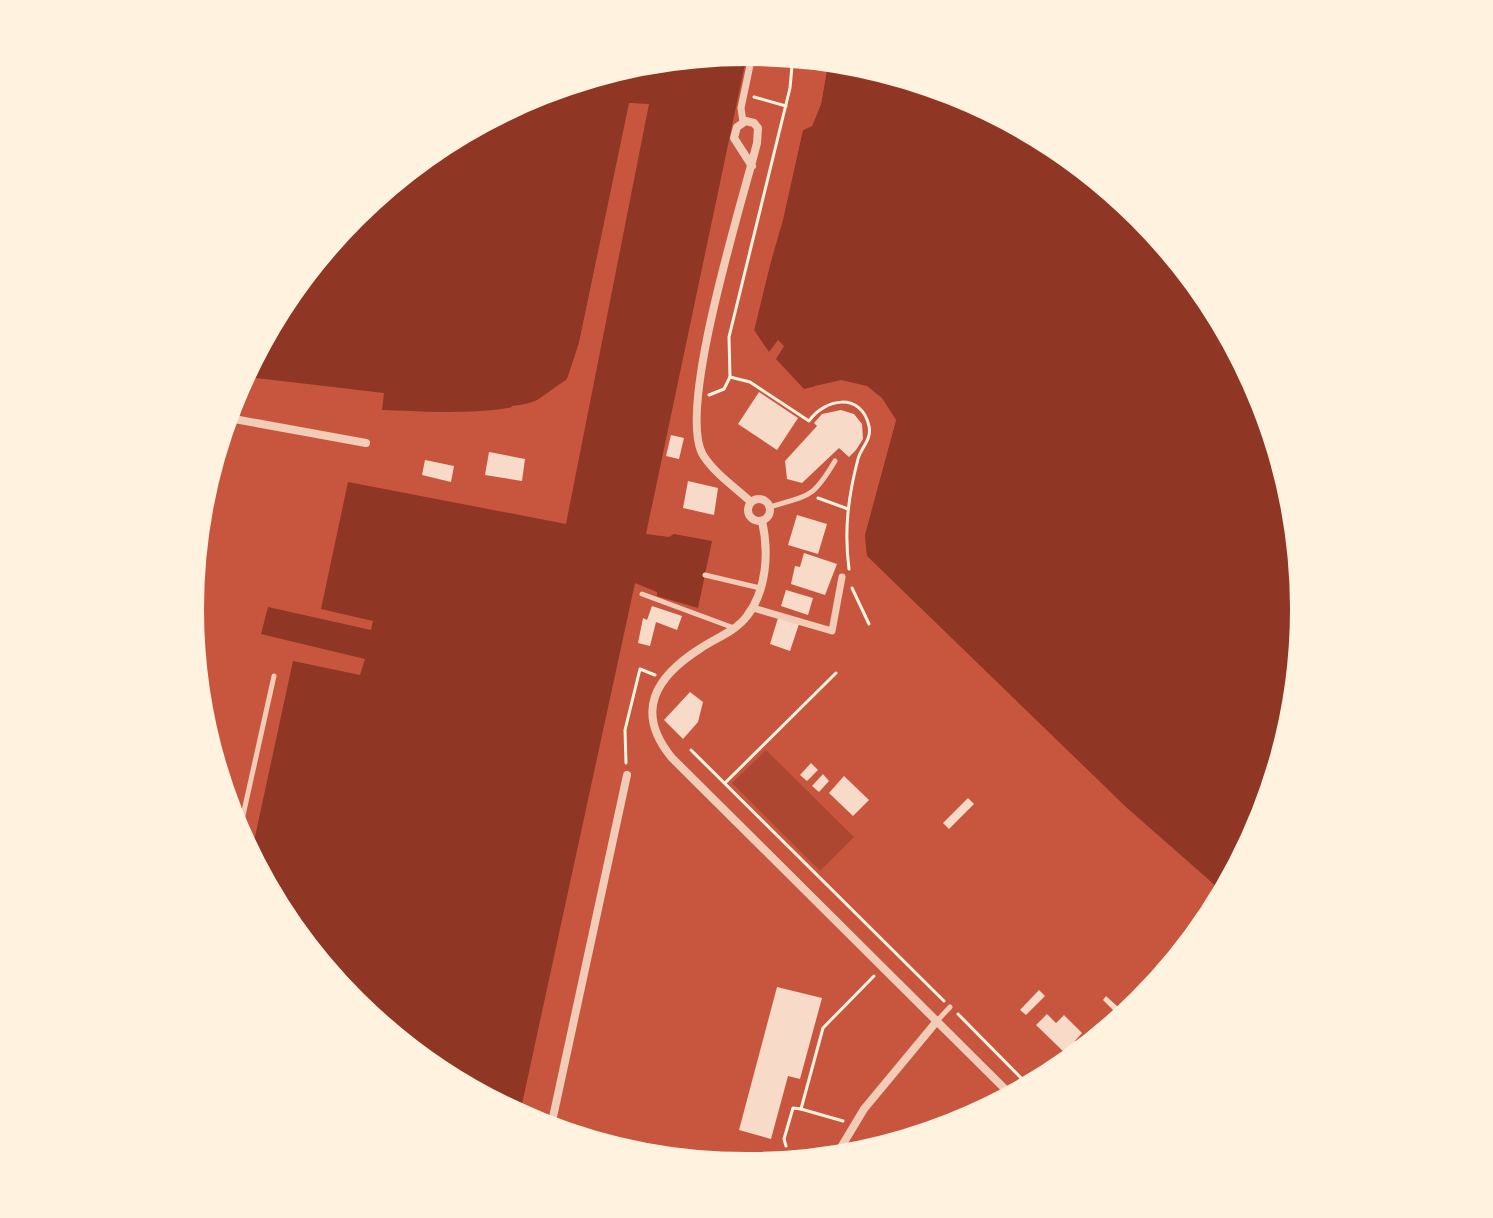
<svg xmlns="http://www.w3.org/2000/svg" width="1493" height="1218" font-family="'Archivo Narrow',sans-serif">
	<rect width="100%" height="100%" fill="#c8553d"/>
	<!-- green -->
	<path fill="#ae4732" d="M766,750l88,87 -34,34 -88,-88z"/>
	<!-- water -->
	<g fill="#8f3625">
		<path d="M748,50l-102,484 23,3 5,-3 38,7 -14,67 -41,-12v-4l-22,-9 -116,535 -83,-44 -85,-70 -70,-85 -31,-59 43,-199 67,14 5,-16 -104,-25 7,-27 103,23 2,-9 -52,-12 27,-127 218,42 83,-420 -19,-1 -51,240c-4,11 -6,27 -12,36 -30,43 -138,32 -185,31l2,-17 -144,-17 42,-78 70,-85 84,-69 97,-52 105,-31z"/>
		<path d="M829,58c29,3 55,11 82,20 157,47 286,166 352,317 28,65 39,141 42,212 3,62 -18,161 -43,218 -11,23 -25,46 -37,69l-99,-87 -259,-251 -3,-21 32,-115c-27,-43 -46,-42 -92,-31l-28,-30 8,-13 -6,-6 -9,12 -17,-25 31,-107 20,-90 9,-4 9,-22z"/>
	</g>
	<!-- pier -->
	<g fill="#c8553d">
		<path d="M825,58h4l-8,46 -9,22 -9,4 -50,205 -5,-9 31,-107 20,-90 10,-6 8,-20z"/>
		<path d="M629,103h6l-52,241 -13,37 -36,26 -25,4 3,-5 21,-3 34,-24 12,-36z"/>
		<path d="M841,380l26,6 15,12 14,22 -31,115 2,27 -4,-5 -2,-23 30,-114 -12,-20 -14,-10 -24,-6 -29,7 3,-5z"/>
	</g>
	<!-- building -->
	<g fill="#f7dbc8">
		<path d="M759,392l39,26 -21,32 -39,-26z"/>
		<path d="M841,410l13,4 8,10 1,15 -7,11 -7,7 -10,-9 -37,35 -15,-4 -2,-18 32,-35 -3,-3 8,-9z"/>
		<path d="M671,435l13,3 -5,21 -13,-3z"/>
		<path d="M489,452l36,7 -3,22 -37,-6z"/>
		<path d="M425,460l29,6 -3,16 -29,-7z"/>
		<path d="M688,481l30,7 -4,27 -31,-7z"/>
		<path d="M797,515l30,9 -9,30 -30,-9z"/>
		<path d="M804,553l33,11 -12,31 -34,-11 4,-18 5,1z"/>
		<path d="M786,590l27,8 -5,17 -27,-9z"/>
		<path d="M652,606l30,10 -5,14 -21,-8 -6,24 -12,-3 5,-25 4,2z"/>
		<path d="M778,618l21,6 -9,27 -20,-7z"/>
		<path d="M690,692l13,10 -5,20 -15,17 -19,-19z"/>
		<path d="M811,763l7,7 -11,11 -7,-6z"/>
		<path d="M823,774l6,7 -10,11 -7,-6z"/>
		<path d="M844,776l25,24 -16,16 -24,-23z"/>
		<path d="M968,798l6,6 -25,25 -6,-6z"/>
		<path d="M777,987l45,11 -22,81 -12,-3 -17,63 -32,-9z"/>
		<path d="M1039,990l6,6 -19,19 -6,-5z"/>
		<path d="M1106,996l12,11 -4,4 -11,-11z"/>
		<path d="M1047,1014l9,9 8,-8 18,18 -7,8 4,4 -11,11 -32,-31z"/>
	</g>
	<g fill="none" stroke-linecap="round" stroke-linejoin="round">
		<!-- path -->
		<g stroke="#fff3e0" stroke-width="3">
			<path d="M754,97l32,9"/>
			<path d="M730,377l20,5 59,39c15,-22 52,-30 60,5 3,14 -8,21 -11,33 -10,38 -14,72 -9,110"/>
			<path d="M709,395l15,-6 6,-12 -1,-40 61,-249 3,-33"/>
			<path d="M818,498l30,11"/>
			<path d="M852,588l17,36"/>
			<path d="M691,750l253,251"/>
			<path d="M626,763l-1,-33 15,-61 15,6"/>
			<path d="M725,783l111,-110"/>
			<path d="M958,1014l73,74"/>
			<path d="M801,1109l42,12"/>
			<path d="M786,1146l-2,-7 9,-31 8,1 22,-81 51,-52"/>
		</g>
		<!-- service -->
		<g stroke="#f1ccb7" stroke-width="5">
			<path d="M770,507c40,-12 43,-9 65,-46"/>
			<path d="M705,575l55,13"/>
			<path d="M642,594l92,34"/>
			<path d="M238,838l36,-162"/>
			<path d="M937,1021l13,-14"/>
		</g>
		<!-- pedestrian -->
		<g stroke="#f1ccb7" stroke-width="7">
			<path d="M743,122l-2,-14 12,-57"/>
			<path d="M753,608l79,23 10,-54"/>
		</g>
		<!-- minor -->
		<g stroke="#f1ccb7" stroke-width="8">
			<path d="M223,417l143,26"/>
			<circle cx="759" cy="510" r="11"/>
			<path d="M751,502c-15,-14 -37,-29 -48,-47 -27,-45 40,-255 54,-312l1,-15 -4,-5 -8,-2 -9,6 -3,11 18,28"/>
			<path d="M762,521c7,30 5,69 -15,95 -11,15 -31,22 -46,32 -46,29 -67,64 -29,110l341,339"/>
			<path d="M550,1131l77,-356"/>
			<path d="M834,1159l30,-50 73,-88"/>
		</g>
	</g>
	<!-- crop -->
	<path d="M0 0H1493V1218H0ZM202 609a545 545 0 1 1 1090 0a545 545 0 1 1-1090 0Z" fill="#fff3e0" fill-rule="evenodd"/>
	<path fill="none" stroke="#fff3e0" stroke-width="4" d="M202 609a545 545 0 1 1 1090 0a545 545 0 1 1-1090 0Z"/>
</svg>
